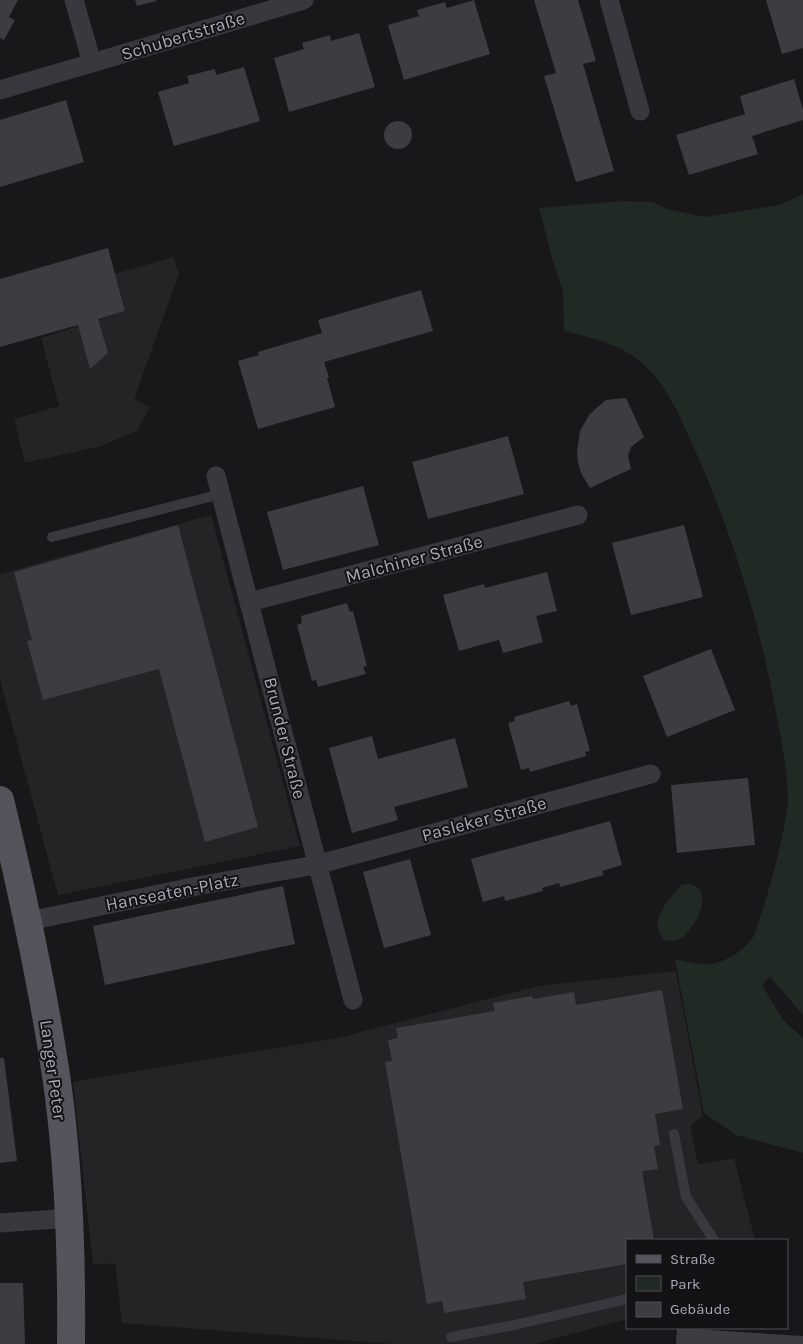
<svg xmlns="http://www.w3.org/2000/svg" width="803" height="1344" font-family="Karla,sans-serif">
	<rect width="100%" height="100%" fill="#181719"/>
	<!-- built -->
	<g fill="#242326">
		<path d="M173,257l6,16 -45,126 16,8 -13,24 -36,15 -76,17 -11,-44 45,-13 -18,-68 84,-27 -10,-37z"/>
		<path d="M211,515l89,331 -242,49 -58,-215v-106z"/>
		<path d="M676,971l27,145 -13,10 8,38 36,-6 21,82h-128v79l-93,25h-141l-271,-21 -7,-60 -22,2 -20,-183 265,-44 200,-52z"/>
	</g>
	<!-- green -->
	<g fill="#212924">
		<path d="M803,194v821l-33,-38 -8,8 21,35 20,18v115l-67,-18 -32,-22 -29,-154c10,2 28,7 36,5 17,-3 34,-14 43,-28 12,-36 23,-72 30,-109 1,-9 4,-18 4,-26 0,-28 -6,-56 -11,-83 -16,-91 -45,-186 -83,-270 -13,-29 -25,-59 -48,-81 -21,-22 -53,-29 -82,-36l-1,-40 -10,-29 -14,-54 84,-7 30,1 13,7 39,8 74,-12z"/>
		<path d="M688,884c22,3 15,25 7,38 -8,11 -14,23 -31,18 -17,-19 4,-39 17,-55z"/>
	</g>
	<!-- building -->
	<g fill="#3d3c41">
		<path d="M0,0h18l-9,17 6,3 -11,20 -4,-2z"/>
		<path d="M135,0h21v1l-19,5z"/>
		<path d="M474,0l16,54 -86,26 -16,-55 31,-9 -2,-6 28,-8 2,6z"/>
		<path d="M534,0h44l18,61 -13,3 31,107 -38,11 -32,-106 12,-3z"/>
		<path d="M766,0h37v48l-21,6z"/>
		<path d="M359,33l16,54 -86,25 -15,-54 30,-9 -2,-6 28,-8 1,6z"/>
		<path d="M244,67l16,54 -86,25 -16,-54 31,-9 -2,-7 28,-7 1,6z"/>
		<path d="M794,79l9,31v10l-51,16 6,18 -69,21 -13,-40 69,-21 -5,-18z"/>
		<path d="M66,100l18,62 -84,25v-67z"/>
		<circle cx="398" cy="135" r="14"/>
		<path d="M108,248l17,63 -27,8 10,34 -18,16 -12,-44 -78,22v-68z"/>
		<path d="M421,290l12,41 -109,31 5,15 -2,1 8,29 -77,22 -20,-68 21,-6 -1,-3 64,-19 -4,-13z"/>
		<path d="M626,398l18,39 -13,10 -3,8 3,14 -41,19 -9,-15 -3,-10 -1,-11 3,-21 9,-16 11,-10 6,-5z"/>
		<path d="M508,436l16,58 -96,25 -16,-57z"/>
		<path d="M363,486l16,59 -96,25 -16,-58z"/>
		<path d="M178,525l80,302 -53,15 -46,-173 -116,31 -16,-59 5,-1 -18,-68z"/>
		<path d="M684,525l19,72 -72,18 -19,-72z"/>
		<path d="M547,572l10,39 -21,5 7,26 -40,11 -4,-13 -40,11 -16,-56 41,-11 1,4z"/>
		<path d="M347,603l3,9 3,-1 14,55 -4,1 3,7 -48,13 -2,-7 -4,1 -15,-56 5,-2 -1,-7z"/>
		<path d="M711,649l24,61 -68,27 -24,-61z"/>
		<path d="M569,701l2,5 6,-2 13,47 -5,1 1,4 -56,16 -1,-4 -8,2 -13,-47 7,-2 -1,-4z"/>
		<path d="M372,736l6,23 77,-21 13,49 -74,20 4,13 -46,13 -23,-85z"/>
		<path d="M748,778l7,67 -78,8 -6,-68z"/>
		<path d="M610,821l12,44 -20,6 2,4 -44,12 -1,-4 -17,5 1,3 -38,10 -1,-5 -21,6 -12,-43z"/>
		<path d="M410,859l21,76 -47,13 -21,-76z"/>
		<path d="M283,886l12,58 -190,41 -12,-59z"/>
		<path d="M662,990l21,119 -28,5 5,31 -6,1 4,23 -16,2 12,69h-27v24l-104,18 3,17 -82,14 -2,-12 -15,3 -42,-242 7,-1 -4,-21 10,-2 -2,-10 99,-17 -2,-8 39,-7 1,3 41,-7 2,13z"/>
		<path d="M0,1058h4l13,103 -17,2z"/>
		<path d="M0,1283h23l2,61h-25z"/>
		<path d="M677,1328l126,8v8h-127z"/>
	</g>
	<g fill="none" stroke-linecap="round" stroke-linejoin="round">
		<!-- lane -->
		<g stroke="#39383e" stroke-width="10">
			<path d="M52,537l169,-43"/>
			<path d="M674,1134l12,63 28,43"/>
			<path d="M451,1337l59,-11 117,-27"/>
		</g>
		<!-- street -->
		<g stroke="#39383e" stroke-width="19">
			<path d="M609,0l31,111"/>
			<path d="M92,63l212,-63"/>
			<path d="M0,90l92,-27 -18,-63"/>
			<path d="M216,476l137,524"/>
			<path d="M250,602l328,-87"/>
			<path d="M29,921l168,-35 119,-21 335,-91"/>
			<path d="M0,1223l70,-5"/>
		</g>
		<!-- primary -->
		<path stroke="#55545d" stroke-width="28" d="M0,800c22,91 42,183 56,275 13,89 16,179 15,269"/>
	</g>
	<g text-anchor="middle" stroke-width="4" stroke-linejoin="round" paint-order="stroke">
		<!-- street labels -->
		<g font-size="18" fill="#a9a9b9" stroke="#131214">
			<text transform="translate(183 36) rotate(-17)" y="6">Schubertstraße</text>
			<text transform="translate(414 559) rotate(-15)" y="6">Malchiner Straße</text>
			<text transform="translate(285 738) rotate(76)" y="6">Brunder Straße</text>
			<text transform="translate(484 819) rotate(-15)" y="6">Pasleker Straße</text>
			<text transform="translate(172 892) rotate(-11)" y="6">Hanseaten-Platz</text>
			<text transform="translate(53 1070) rotate(82)" y="6">Langer Peter</text>
		</g>
	</g>
	<!-- legend -->
	<rect x="626" y="1239" width="162" height="90" fill="#131214" stroke="#4f4e56"/>
	<rect x="636" y="1255" width="25" height="8" fill="#55545d" stroke="#4f4e56"/>
	<text x="670" y="1264" font-size="15" fill="#a9a9b9">Straße</text>
	<rect x="636" y="1276" width="25" height="15" fill="#212924" stroke="#4f4e56"/>
	<text x="670" y="1289" font-size="15" fill="#a9a9b9">Park</text>
	<rect x="636" y="1302" width="25" height="15" fill="#3d3c41" stroke="#4f4e56"/>
	<text x="670" y="1314" font-size="15" fill="#a9a9b9">Gebäude</text>
</svg>
